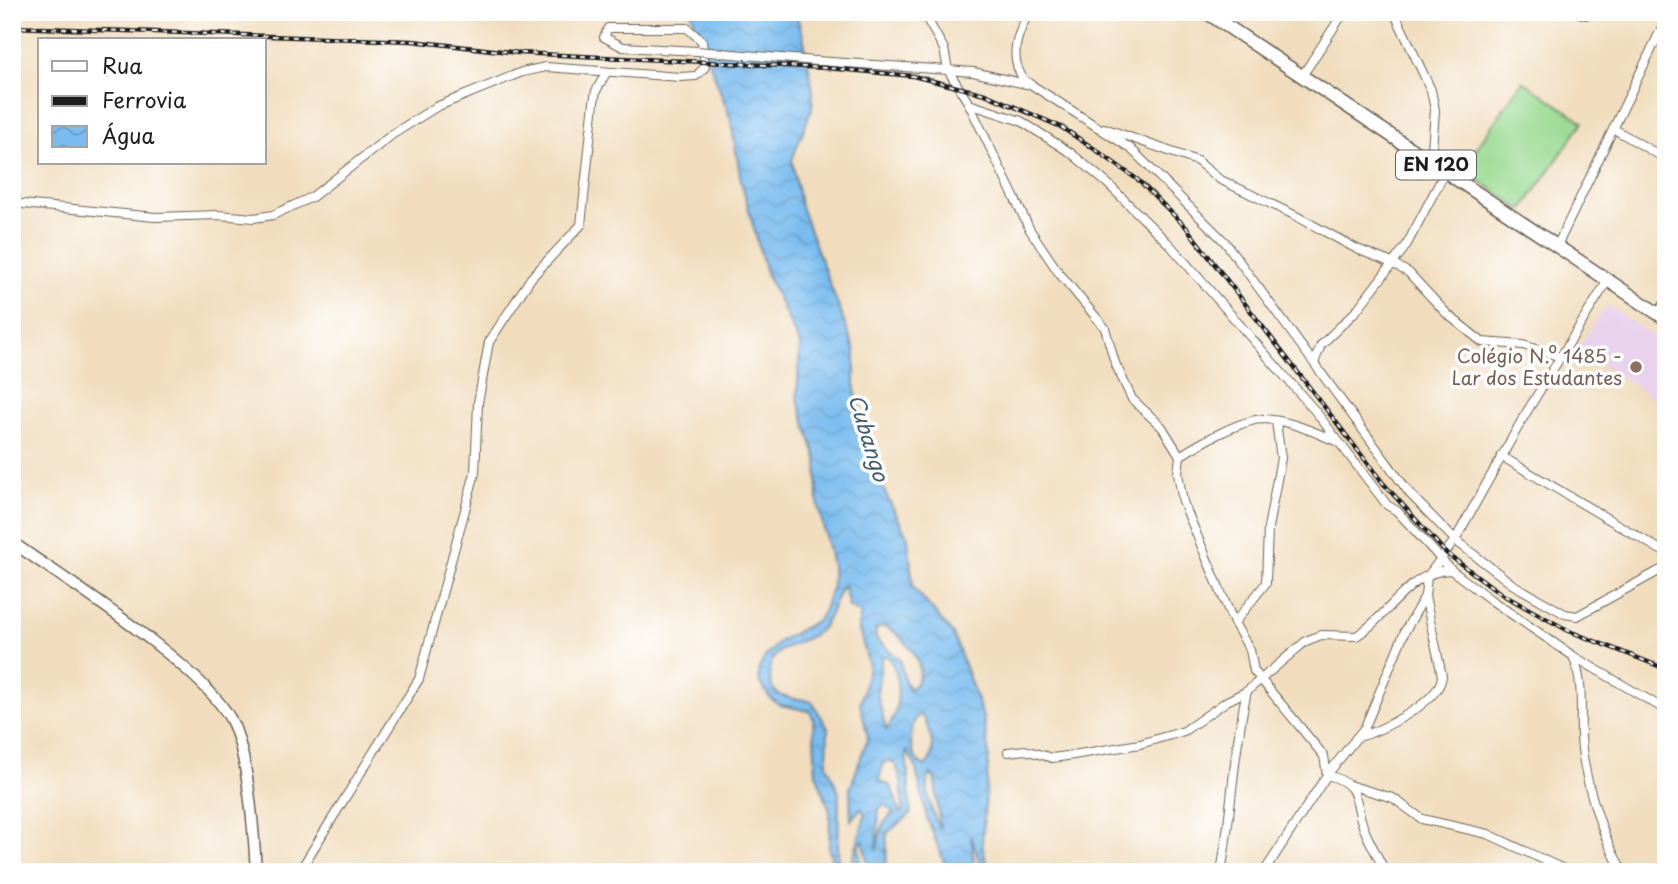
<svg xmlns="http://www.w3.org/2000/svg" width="1678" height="884" font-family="'Playpen Sans',sans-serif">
	<defs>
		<pattern id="water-waves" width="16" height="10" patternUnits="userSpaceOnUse" patternTransform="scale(1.75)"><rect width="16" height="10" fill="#79bcef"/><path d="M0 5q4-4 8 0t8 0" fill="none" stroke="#68a1cc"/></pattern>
	</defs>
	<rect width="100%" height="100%" fill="#fff"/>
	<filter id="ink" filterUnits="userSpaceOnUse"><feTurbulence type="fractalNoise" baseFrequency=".0143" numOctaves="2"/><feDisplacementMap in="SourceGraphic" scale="14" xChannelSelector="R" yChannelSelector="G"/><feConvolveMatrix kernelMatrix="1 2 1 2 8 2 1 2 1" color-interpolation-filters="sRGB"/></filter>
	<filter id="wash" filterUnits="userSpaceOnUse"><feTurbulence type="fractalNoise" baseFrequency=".00686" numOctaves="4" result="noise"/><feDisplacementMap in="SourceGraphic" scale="28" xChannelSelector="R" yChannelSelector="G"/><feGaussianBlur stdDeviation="1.57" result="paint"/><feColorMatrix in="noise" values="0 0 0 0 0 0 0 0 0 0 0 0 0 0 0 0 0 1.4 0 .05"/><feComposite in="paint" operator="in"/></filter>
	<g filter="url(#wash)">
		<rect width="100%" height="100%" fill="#f1ddbd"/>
		<!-- built -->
		<path fill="#e9d2ed" d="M1607,305l59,41v42l-9,13 -79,-54z"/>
		<!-- garden -->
		<path fill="#97d990" stroke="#5a7a56" stroke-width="2" d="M1523,81l60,41 -61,88 -60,-41z"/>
		<!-- water -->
		<path fill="url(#water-waves)" stroke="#4a6c86" stroke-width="2" fill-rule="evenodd" d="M691,12h104l8,23 10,56 -1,17 -20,52 8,44 55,147v39l25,93 28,55 5,49 40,47 30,83 6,38 -7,88 6,29h-5l-12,-36 4,36h-27l-21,-54 -12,-53 -9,-15 5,64 -24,19 -1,39h-17l-6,-32 -4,5 2,27h-26l-6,-22 1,-39 -14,-38 -3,-56 -4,-6 -29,-6 -10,-7 -11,-17v-12l6,-12 15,-16 38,-21 5,-8 9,-26v-21l-14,-62 -1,-44 -20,-62 3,-52 -34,-72 -25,-92 -10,-61zM844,586l5,21 12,7 -3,12 11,40 -9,38 8,33 -18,52 1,31 10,-12 4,7 -13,47 -8,6 -6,-8 1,-67 -12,-28 1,-37 -16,-26c-10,-4 -22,-2 -32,-7 -7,-4 -10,-10 -10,-18 -4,-34 33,-30 51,-48 12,-13 12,-32 23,-43zM883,626c20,6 53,46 27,63l-5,-7 -5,-22 -24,-21v-10zM882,656h5c15,17 14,57 -1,74l-9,-37zM919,715l5,3c6,16 15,35 1,48 -18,-9 -15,-31 -10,-47zM890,760c14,10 12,35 13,50l-3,3 -9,-27 -12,-5 4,-18zM931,774l4,6 5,49c-7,-13 -18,-43 -9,-55zM884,804l9,8 -11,14 -6,25 3,-42z"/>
	</g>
	<g filter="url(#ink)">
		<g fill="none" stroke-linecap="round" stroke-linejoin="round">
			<!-- minor casing -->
			<g stroke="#676054" stroke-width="10">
				<g id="minor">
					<path d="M923,12l21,37 4,21 25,2 53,12"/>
					<path d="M1029,12c-12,23 -21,45 -5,68l106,68 95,94 185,252 45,46 57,44 53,30 12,2 89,-49"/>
					<path d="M1394,12l37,78 4,20 -4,52"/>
					<path d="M1576,12l10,3 7,-3"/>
					<path d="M816,61l132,9 21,34 52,17 50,32 37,31 62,61 146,167 71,93 10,6 54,59 40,30 82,56 93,54"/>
					<path d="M1302,76l42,-64"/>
					<path d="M969,104l61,126 29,43 46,55 10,35 17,36 30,28 18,29c18,-12 62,-37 84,-37 24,1 50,13 72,22"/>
					<path d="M1104,128l93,33 22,18 75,36 63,34 35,14 17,10 38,41 35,28 41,3 38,12"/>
					<path d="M1614,129l52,30"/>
					<path d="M12,203l143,14 64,-2 35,3 19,-3 39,-18 81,-63 43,-27 86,-35 24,-5 134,10 16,-1 9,-9 -3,-26 -15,-13h-79l-4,9 19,10 74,4"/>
					<path d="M1557,246l109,-227"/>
					<path d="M1658,313l8,-11"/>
					<path d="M1314,363l7,-18 35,-34 50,-65 39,-74"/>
					<path d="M1180,456l-2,17 5,29 50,119 17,29 4,21 70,85 3,19"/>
					<path d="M1501,456l165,97"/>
					<path d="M1234,623l32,-40 2,-55 13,-70 -5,-36"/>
					<path d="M1573,656c11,27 7,52 8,81 2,38 21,103 43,135"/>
					<path d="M1356,738c24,-7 84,-35 86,-62l-17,-80"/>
					<path d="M1008,752l17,-2 27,8 15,-2 73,-12 44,-13 43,-30 20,-10 59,-50 15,-6 35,1c33,-19 53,-66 95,-66"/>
					<path d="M1327,775c37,9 26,30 38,56 6,14 14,27 20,41"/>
					<path d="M1349,785l44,13 29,21 66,15 82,38"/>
					<path d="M299,872l120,-193 56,-206 3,-70 11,-61 42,-64 50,-53 13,-123 2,-11 10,-18"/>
					<path d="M1221,872c11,-60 12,-121 26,-181"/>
					<path d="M1264,872l63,-97 38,-48 40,-96 20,-35 2,-19 28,-37 71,-127 82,-133"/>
				</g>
			</g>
			<!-- secondary casing -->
			<g stroke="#676054" stroke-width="13">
				<path id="secondary" d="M12,542c53,38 191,124 219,178 17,33 23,113 25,152"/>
			</g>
			<!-- primary casing -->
			<g stroke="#676054" stroke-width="15">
				<path id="primary" d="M1206,12l460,307"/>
			</g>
			<!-- minor -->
			<use href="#minor" stroke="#fff" stroke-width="8"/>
			<!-- secondary -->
			<use href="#secondary" stroke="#fff" stroke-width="10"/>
			<!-- primary -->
			<use href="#primary" stroke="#fff" stroke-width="12"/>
			<!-- rail casing -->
			<g stroke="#1c1c1c" stroke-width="4.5">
				<path id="rail" d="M12,27l400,14 107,12 308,15 86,8 72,18 76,33 35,23 42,30 48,47 197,256 63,70 57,42 66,36 97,38"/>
			</g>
			<!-- rail -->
			<use href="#rail" stroke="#fff" stroke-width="2" stroke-dasharray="5" stroke-linecap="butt"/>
			<!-- minor-bridge casing -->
			<g stroke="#676054" stroke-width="10" stroke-linecap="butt">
				<path id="minor-bridge" d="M697,51l119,10"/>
			</g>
			<!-- minor-bridge -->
			<use href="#minor-bridge" stroke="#fff" stroke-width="8"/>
		</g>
	</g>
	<!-- markers -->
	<circle fill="#8d6e63" stroke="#fff" stroke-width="2.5" cx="1636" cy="367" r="7"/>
	<g text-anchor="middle" stroke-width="7" stroke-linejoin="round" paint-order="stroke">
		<!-- shield labels -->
		<rect fill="#fff" stroke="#606060" stroke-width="2" x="1396" y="150.5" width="80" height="29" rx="5"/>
		<g font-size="18" font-weight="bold" fill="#1c1c1c">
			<text x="1436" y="171">EN 120</text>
		</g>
		<!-- education labels -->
		<g font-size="19" fill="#785e54" stroke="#fff" text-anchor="end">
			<text x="1622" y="363">Colégio N.º 1485 -<tspan x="1622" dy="22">Lar dos Estudantes</tspan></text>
		</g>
		<!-- water labels -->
		<g font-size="21" font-style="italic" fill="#415c70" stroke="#fff">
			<text transform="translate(868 438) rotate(73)" y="7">Cubango</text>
		</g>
	</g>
	<!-- margin -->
	<rect width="1678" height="884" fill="none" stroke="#fff" stroke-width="42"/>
	<!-- legend -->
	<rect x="38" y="38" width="228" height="126" fill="#ffffff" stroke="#a4a4a4" stroke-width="2"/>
	<rect x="52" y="61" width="35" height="10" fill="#ffffff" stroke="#a4a4a4" stroke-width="2"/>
	<text x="102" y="74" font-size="21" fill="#1c1c1c">Rua</text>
	<rect x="52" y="96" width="35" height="10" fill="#1c1c1c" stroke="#a4a4a4" stroke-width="2"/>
	<text x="102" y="108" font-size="21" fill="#1c1c1c">Ferrovia</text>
	<rect x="52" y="126" width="35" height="21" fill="url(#water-waves)" stroke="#a4a4a4" stroke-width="2"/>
	<text x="102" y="144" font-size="21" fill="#1c1c1c">Água</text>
</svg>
